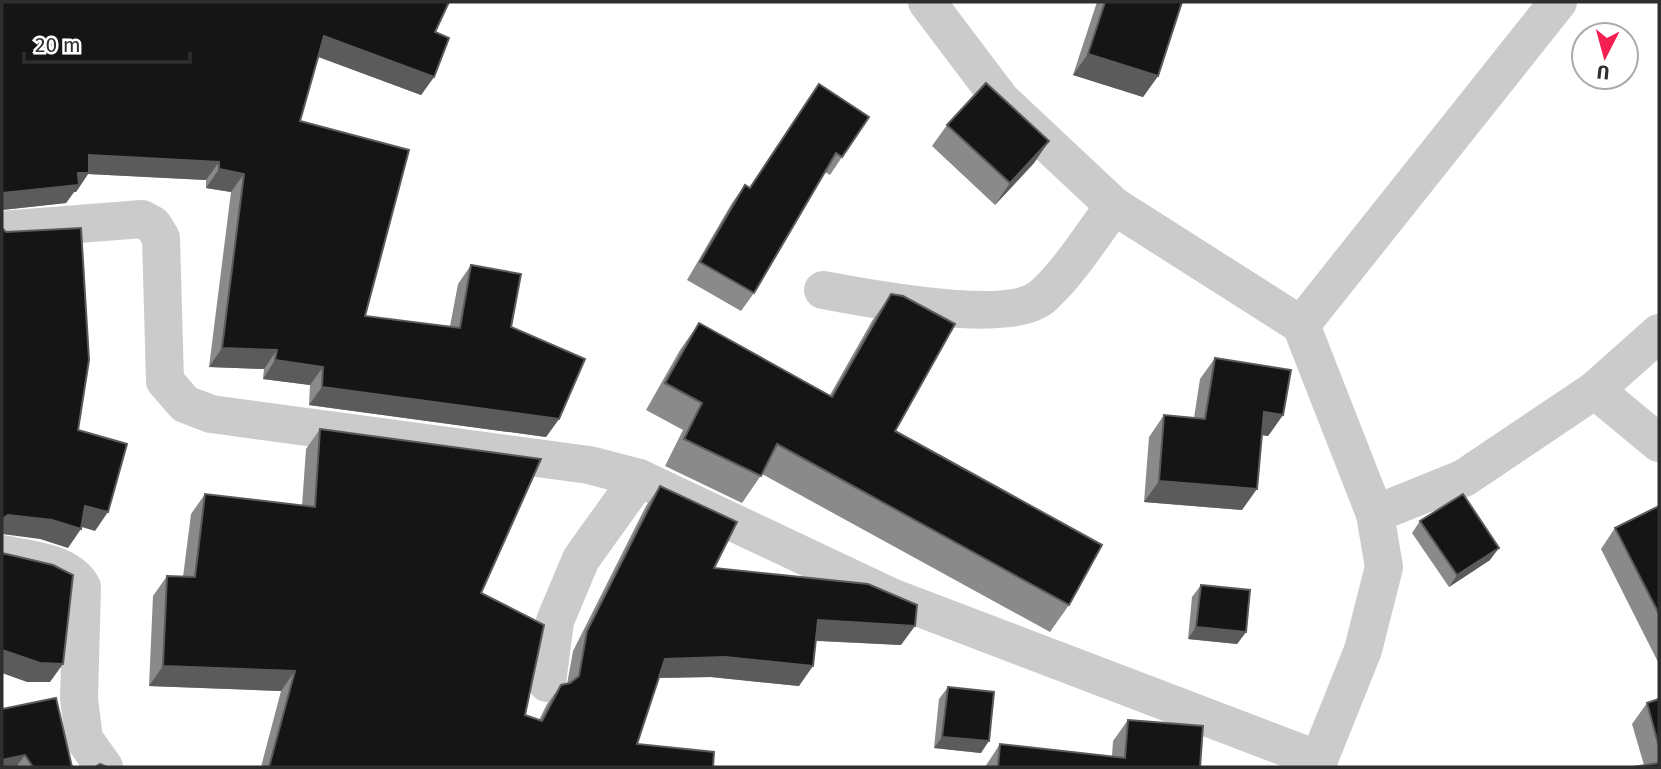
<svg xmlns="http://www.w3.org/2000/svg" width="1661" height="769" font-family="'Fira Sans',sans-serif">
	<rect width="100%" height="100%" fill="#fff"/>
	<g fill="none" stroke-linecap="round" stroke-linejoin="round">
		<!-- minor -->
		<g stroke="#cbcbcb" stroke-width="38">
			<path d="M927,2l74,98 113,106"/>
			<path d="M2,230l140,-11 11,6 8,13 4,143 20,23 26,10 378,51 50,13 252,119 428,163"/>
			<path d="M823,290c45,8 188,37 221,5 27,-25 48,-60 70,-89l187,119"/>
			<path d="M1595,390l64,-57"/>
			<path d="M1375,514l89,-36 131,-88 64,53"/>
			<path d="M2,554c26,5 67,8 80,33l-3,112 5,40 20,28"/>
			<path d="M547,683l8,-62 26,-62 58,-81"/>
			<path d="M1316,767l47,-117 21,-83 -9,-53 -74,-189 257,-323"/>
		</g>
	</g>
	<!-- wall -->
	<g fill="#8a8a8a">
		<path d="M2,2l433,30 -1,45 -13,18 -103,-38 -18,64 65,195 85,10 8,-42 13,-19 40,62 48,92 -13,18 -237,-32 1,-20 -47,-6 1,-10 -55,-2 22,-175 -25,-4v-8l-118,-6 -12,18h-2l-8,11 -64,7z"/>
		<path d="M1097,2h85l-24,74 -15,21 -70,-22z"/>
		<path d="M819,84l23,73 -12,18 -5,-3 -71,121 -13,18 -54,-31 45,-77 13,-18 4,3z"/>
		<path d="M947,125l102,16 -15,22 -39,42 -63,-59z"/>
		<path d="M891,294l4,137 174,174 -19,27 -288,-158 -20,29 -77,-37 18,-36 -37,-20 34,-60 19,-27 131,72 42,-74z"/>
		<path d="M1215,358l68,57 -15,21 -6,-1 -20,75 -98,-8 5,-65 15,-22 30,3 6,-39z"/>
		<path d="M320,429l161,164 44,122 14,5 8,-16 14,-19 6,-1 6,-33 73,-145 14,-20 54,82 187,77 -85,-4 -17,45 -88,-9 -52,1 -22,66 76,23h-452l20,-76 -132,-5 4,-90 14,-20 16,1 8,-63 14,-20 97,12 4,-57z"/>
		<path d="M1659,506v158l-58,-115 14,-21z"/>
		<path d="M1420,521l70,39 -41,27 -37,-54z"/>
		<path d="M1201,585l45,47 -9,12 -49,-5 4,-42z"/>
		<path d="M948,687l33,66 -47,-5 5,-49z"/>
		<path d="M1659,699v68l-15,-2 -12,-41 15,-21z"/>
		<path d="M2,709l70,58h-70z"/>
		<path d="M1128,720l72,47h-215l15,-23 112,12 1,-15z"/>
	</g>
	<!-- shaded-wall -->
	<g fill="#5b5b5b">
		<path d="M324,36l110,41 -13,18 -110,-41z"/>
		<path d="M1088,54l70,22 -15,21 -70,-22z"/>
		<path d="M1049,141l-15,22 -39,42 15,-22z"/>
		<path d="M89,155l130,7 -13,18 -118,-6 -12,18h-2l-8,11 -64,7v-15l1,-2z"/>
		<path d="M219,169l25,5 -13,18 -25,-4z"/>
		<path d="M222,348l55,2 -13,19 -55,-2z"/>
		<path d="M275,360l48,7 -13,18 -47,-6z"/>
		<path d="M322,387l237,32 -13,18 -237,-32z"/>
		<path d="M1264,412l19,3 -15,21 -19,-3z"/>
		<path d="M1159,481l98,8 -15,21 -98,-8z"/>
		<path d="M85,506l23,6 -13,19 -23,-7z"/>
		<path d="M8,515l44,5 29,9 -13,19 -28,-9 -38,-5v-15z"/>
		<path d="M1499,548l-9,12 -41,27 8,-12z"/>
		<path d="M818,620l97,6 -14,19 -97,-5z"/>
		<path d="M1196,627l50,5 -9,12 -49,-5z"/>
		<path d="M2,650l61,14 -13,18h-23l-25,-9z"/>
		<path d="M725,657l88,9 -14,20 -88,-9 -59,1 13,-19z"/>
		<path d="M163,666l132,5 -14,20 -132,-5z"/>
		<path d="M942,737l47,4 -8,12 -47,-5z"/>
		<path d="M25,755l-9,12h-14v-7z"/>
	</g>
	<!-- building -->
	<g fill="#151515" stroke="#5b5b5b" stroke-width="2">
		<path d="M2,2h447l-14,30 14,6 -15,39 -110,-41 -24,85 109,29 -44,166 95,12 11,-63 50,9 -10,53 74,32 -26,60 -237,-32 1,-20 -48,-7 2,-10 -55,-2 22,-174 -25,-5v-7l-130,-7v18h-11l1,12 -76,8 -1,2z"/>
		<path d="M1105,2h77l-24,74 -70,-22z"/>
		<path d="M986,83l63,58 -39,42 -63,-58z"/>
		<path d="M819,84l50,33 -27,40 -6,-4 -82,140 -54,-31 45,-77 5,3z"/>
		<path d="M2,228l4,4 75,-4 8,132 -11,70 49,14 -19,68 -23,-6 -4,23 -29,-9 -44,-5 -6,4z"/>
		<path d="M891,294l12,2 52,28 -60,107 207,114 -33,60 -292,-161 -16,32 -77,-37 18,-36 -37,-20 34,-60 133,74z"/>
		<path d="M1215,358l76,12 -8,45 -19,-3 -7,77 -98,-8 5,-66 41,4z"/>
		<path d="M320,429l221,30 -60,134 63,32 -19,90 17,6 19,-36 9,-2 9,-7 8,-45 73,-145 77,36 -23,46 154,16 49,21 -2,21 -97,-6 -5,46 -88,-9 -60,2 -28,85 77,8 -1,15h-444l26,-96 -132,-5 4,-90 28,1 10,-83 110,13z"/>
		<path d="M1463,494l36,54 -42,27 -37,-54z"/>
		<path d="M1659,506v108l-44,-86z"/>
		<path d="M2,553l51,12 20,10 -10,89 -23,-1 -38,-13z"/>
		<path d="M1201,585l49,5 -4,42 -50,-5z"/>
		<path d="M948,687l46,5 -5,49 -47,-4z"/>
		<path d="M56,698l16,69h-39l-8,-12 -23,5v-51z"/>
		<path d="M1659,699v48l-12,-44z"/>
		<path d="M1128,720l75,6 -3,41h-202l2,-23 125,14z"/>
		<path d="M1659,763v4h-26z"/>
		<path d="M100,764l7,3h-12z"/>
	</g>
	<!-- border -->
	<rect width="1661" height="769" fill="none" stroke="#2e2e2e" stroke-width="7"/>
	<!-- north arrow -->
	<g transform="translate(1605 56) rotate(186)"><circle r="33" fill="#ffffff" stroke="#ababab" stroke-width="2"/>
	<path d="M0-5L12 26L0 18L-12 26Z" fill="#f61f52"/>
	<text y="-10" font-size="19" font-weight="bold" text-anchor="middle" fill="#2e2e2e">U</text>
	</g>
	<!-- scale -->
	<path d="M24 52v10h166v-10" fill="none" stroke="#2e2e2e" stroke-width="3.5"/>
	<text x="35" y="52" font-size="21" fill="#2e2e2e" stroke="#ffffff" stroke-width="5" paint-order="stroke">20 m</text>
</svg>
